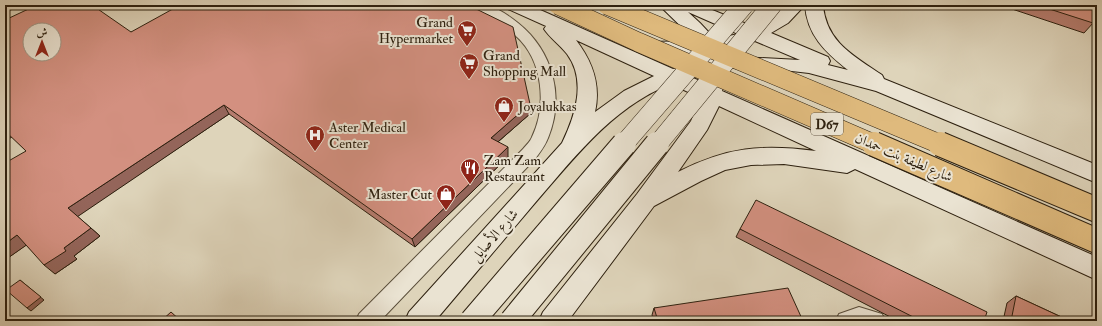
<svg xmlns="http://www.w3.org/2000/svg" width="1102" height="326" font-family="'IM FELL Double Pica',Amiri,serif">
	<rect width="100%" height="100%" fill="#ded4ba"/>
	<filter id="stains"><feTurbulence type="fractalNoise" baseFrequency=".005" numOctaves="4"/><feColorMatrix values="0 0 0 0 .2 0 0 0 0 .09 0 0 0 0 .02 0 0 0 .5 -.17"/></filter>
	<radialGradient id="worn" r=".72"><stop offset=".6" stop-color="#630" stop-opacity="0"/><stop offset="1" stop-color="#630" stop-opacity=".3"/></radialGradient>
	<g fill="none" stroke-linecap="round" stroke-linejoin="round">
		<!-- street casing -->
		<g stroke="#594d3a" stroke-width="2">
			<g id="street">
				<path d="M5,5h12l-2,3 -10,3z"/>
				<path d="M468,5c6,0 13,-1 19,0 11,3 22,11 31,18 35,28 47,74 30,115 -3,8 -8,14 -13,21l-155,162h-24l3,-7 164,-165c3,-4 7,-7 9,-12 15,-31 11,-76 -15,-100 -14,-13 -30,-21 -47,-29z"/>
				<path d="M859,307l23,7 3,7h-49l3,-7z"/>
			</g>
		</g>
		<!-- secondary casing -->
		<g stroke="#2d200f" stroke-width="2">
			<path id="secondary" d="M505,5h24l144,64 7,-2 7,2 3,5 -2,2 17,7 -3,-30 -54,1 -7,-2 -2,-4 2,-4 7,-2 48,-1 -37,-36h41l54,22 21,-12 11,-10h19l-17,18 -17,10 57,24 2,4 -2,4 20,5c-23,-18 -41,-35 -43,-65h18c3,37 31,51 59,70l2,4 213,86v18l-221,-92 -67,-18 -26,-3 -42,-1 -7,-1 -3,-5 3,-5 7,-1 59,3 -45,-19 -35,9 5,31 -3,10 375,166v23l-242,-111 -8,4 -63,-9 -33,1 -26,5 -24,11 -47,25 -86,115h-29l4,-9 94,-118 54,-73 10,-23 -30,-14c-60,23 -101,79 -142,126 -31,37 -63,74 -94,111h-30l4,-9 153,-169c13,-27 25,-62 5,-89 -7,-9 -17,-16 -23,-25l2,-3 -38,-17zM688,12l50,22 -23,5 -15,-16zM576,40l78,36 -30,15 -29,21c6,-27 -2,-50 -19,-72zM719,106l97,45c-54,-7 -89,-4 -138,21l29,-42z"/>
		</g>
		<!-- street -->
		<use href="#street" fill="#eae3d2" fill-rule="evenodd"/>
		<!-- secondary -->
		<use href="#secondary" fill="#eae3d2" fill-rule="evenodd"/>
		<!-- secondary-bridge-far1 casing -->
		<g stroke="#2d200f" stroke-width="20" stroke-linecap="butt">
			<g id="secondary-bridge-far1">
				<path d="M623,145l121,-140"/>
				<path d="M657,145l115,-140"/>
			</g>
		</g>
		<!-- secondary-bridge casing -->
		<g stroke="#2d200f" stroke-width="26" stroke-linecap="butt">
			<g id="secondary-bridge">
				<path d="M472,321l152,-177"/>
				<path d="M512,321l145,-177"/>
			</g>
		</g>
		<!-- primary-bridge-far1 casing -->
		<g stroke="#2d200f" stroke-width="20" stroke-linecap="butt">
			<g id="primary-bridge-far1">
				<path d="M558,5l80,37 238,103"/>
				<path d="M607,5l335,140"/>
			</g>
		</g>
		<!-- primary-bridge casing -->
		<g stroke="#2d200f" stroke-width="26" stroke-linecap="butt">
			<g id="primary-bridge">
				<path d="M874,144l223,97"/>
				<path d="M940,144l157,66"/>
			</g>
		</g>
		<!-- secondary-bridge-far1 -->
		<use href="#secondary-bridge-far1" stroke="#eae3d2" stroke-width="19"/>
		<!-- secondary-bridge -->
		<use href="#secondary-bridge" stroke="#eae3d2" stroke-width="24"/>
		<!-- primary-bridge-far1 -->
		<use href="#primary-bridge-far1" stroke="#dfba7d" stroke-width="19"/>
		<!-- primary-bridge -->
		<use href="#primary-bridge" stroke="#dfba7d" stroke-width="24"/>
	</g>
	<!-- wall -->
	<g fill="#b57c6e" stroke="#2d200f">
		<path d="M1000,5h97v14l-3,-1 -1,5 -9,10z"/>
		<path d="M131,32l400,81 -33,29 10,15 -93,90 -186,-133 -152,102 23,20 -26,20 3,3 -22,15 -29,-29 -21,15 21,-109 -14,-14z"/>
		<path d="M740,229l244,92h-86l-162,-84z"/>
		<path d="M1016,296l54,25h-67l4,-18z"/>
		<path d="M654,308l149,13h-149l-2,-6z"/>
	</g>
	<!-- shaded-wall -->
	<g fill="#94655a" stroke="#2d200f">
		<path d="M530,104l1,9 -39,34 -1,-9z"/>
		<path d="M224,105l5,9 -152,103 -9,-9z"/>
		<path d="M5,131l7,6 -7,4z"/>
		<path d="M508,147v10l-93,90 -3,-8z"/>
		<path d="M91,228l9,8 -26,20 3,3 -22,15 -11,-9 20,-17z"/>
		<path d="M17,235l11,9 -23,16v-16z"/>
		<path d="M20,280l24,20 -13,11 -4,-3z"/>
	</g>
	<!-- building -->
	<g fill="#d39080" stroke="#2d200f" fill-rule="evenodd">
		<path d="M37,5h55l39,27 49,-27h288l45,22 17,77 -39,34 17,9 -96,92 -188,-134 -156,103 23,20 -27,20 2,3 -22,14 -27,-30 -12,9v-81l21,-12 -21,-20v-111zM30,30h24v24h-24z"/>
		<path d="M1037,5h60v3l-4,15z"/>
		<path d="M756,200l231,112 -3,9h-63l-181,-92z"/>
		<path d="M20,280l21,17 -14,11 -21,-18z"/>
		<path d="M788,288l15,33h-145l-4,-13z"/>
		<path d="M1016,296l54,25h-59z"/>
		<path d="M171,312l10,9h-20z"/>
	</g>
	<!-- icons -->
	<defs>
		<g id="supermarket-pin" transform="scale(1)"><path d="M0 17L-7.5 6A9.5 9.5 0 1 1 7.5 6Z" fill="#8f2418" stroke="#eae3d2"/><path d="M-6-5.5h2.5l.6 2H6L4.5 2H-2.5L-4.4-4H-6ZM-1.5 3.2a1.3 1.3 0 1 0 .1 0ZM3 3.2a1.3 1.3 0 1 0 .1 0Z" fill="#fff"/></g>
		<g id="shop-pin" transform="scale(1)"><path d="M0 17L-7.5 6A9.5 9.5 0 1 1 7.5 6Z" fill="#8f2418" stroke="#eae3d2"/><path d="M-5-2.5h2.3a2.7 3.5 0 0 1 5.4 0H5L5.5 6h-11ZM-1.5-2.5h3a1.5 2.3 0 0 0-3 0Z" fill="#fff"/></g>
		<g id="hospital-pin" transform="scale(1)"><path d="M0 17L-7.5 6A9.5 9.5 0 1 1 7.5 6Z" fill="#8f2418" stroke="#eae3d2"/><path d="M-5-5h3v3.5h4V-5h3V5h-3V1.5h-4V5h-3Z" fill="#fff"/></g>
		<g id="restaurant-pin" transform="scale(1)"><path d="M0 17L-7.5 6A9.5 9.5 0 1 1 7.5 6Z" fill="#8f2418" stroke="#eae3d2"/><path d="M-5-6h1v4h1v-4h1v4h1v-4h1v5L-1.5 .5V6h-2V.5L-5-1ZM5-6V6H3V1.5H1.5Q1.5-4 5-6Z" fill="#fff"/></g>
	</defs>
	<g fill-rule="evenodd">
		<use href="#supermarket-pin" x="467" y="30"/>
		<use href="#supermarket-pin" x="469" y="63"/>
		<use href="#shop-pin" x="504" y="106"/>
		<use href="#hospital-pin" x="315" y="135"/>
		<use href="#restaurant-pin" x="470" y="168"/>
		<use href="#shop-pin" x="446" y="194"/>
	</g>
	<g text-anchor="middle" stroke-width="4" stroke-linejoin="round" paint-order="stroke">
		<!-- shield labels -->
		<rect fill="#eae3d2" stroke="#665a4a" stroke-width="1" x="811" y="113" width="32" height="22" rx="3"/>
		<g font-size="13" font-weight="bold" fill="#2d200f">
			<text x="827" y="129">D67</text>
		</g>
		<!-- poi labels -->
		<g font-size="14" fill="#2d200f" stroke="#eae3d2" text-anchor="start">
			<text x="453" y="27" text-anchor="end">Grand<tspan x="453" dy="16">Hypermarket</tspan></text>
			<text x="483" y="60">Grand<tspan x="483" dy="16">Shopping Mall</tspan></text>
			<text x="518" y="111">Joyalukkas</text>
			<text x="329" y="132">Aster Medical<tspan x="329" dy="16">Center</tspan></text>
			<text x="484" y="165">Zam Zam<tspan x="484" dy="16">Restaurant</tspan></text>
			<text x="432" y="199" text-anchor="end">Master Cut</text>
		</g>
		<!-- street labels -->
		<g font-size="14" fill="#2d200f" stroke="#eae3d2">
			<text transform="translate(904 157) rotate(23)" y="5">شارع لطيفة بنت حمدان</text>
			<text transform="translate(494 235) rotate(-49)" y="5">شارع الأصايل</text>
		</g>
	</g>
	<!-- margin -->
	<rect width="1102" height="326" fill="none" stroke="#ded4ba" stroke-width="20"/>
	<rect x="6" y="6" width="1090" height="314" fill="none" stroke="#2d200f" stroke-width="2"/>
	<rect x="10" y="10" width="1082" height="306" fill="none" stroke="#2d200f"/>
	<!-- north arrow -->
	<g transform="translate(42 42)"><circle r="19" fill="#eae3d2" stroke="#9e9584"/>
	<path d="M0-3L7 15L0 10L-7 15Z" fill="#8f2418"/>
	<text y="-6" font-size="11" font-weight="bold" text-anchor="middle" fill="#2d200f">ش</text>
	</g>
	<rect width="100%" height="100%" filter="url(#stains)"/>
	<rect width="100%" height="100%" fill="url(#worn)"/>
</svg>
